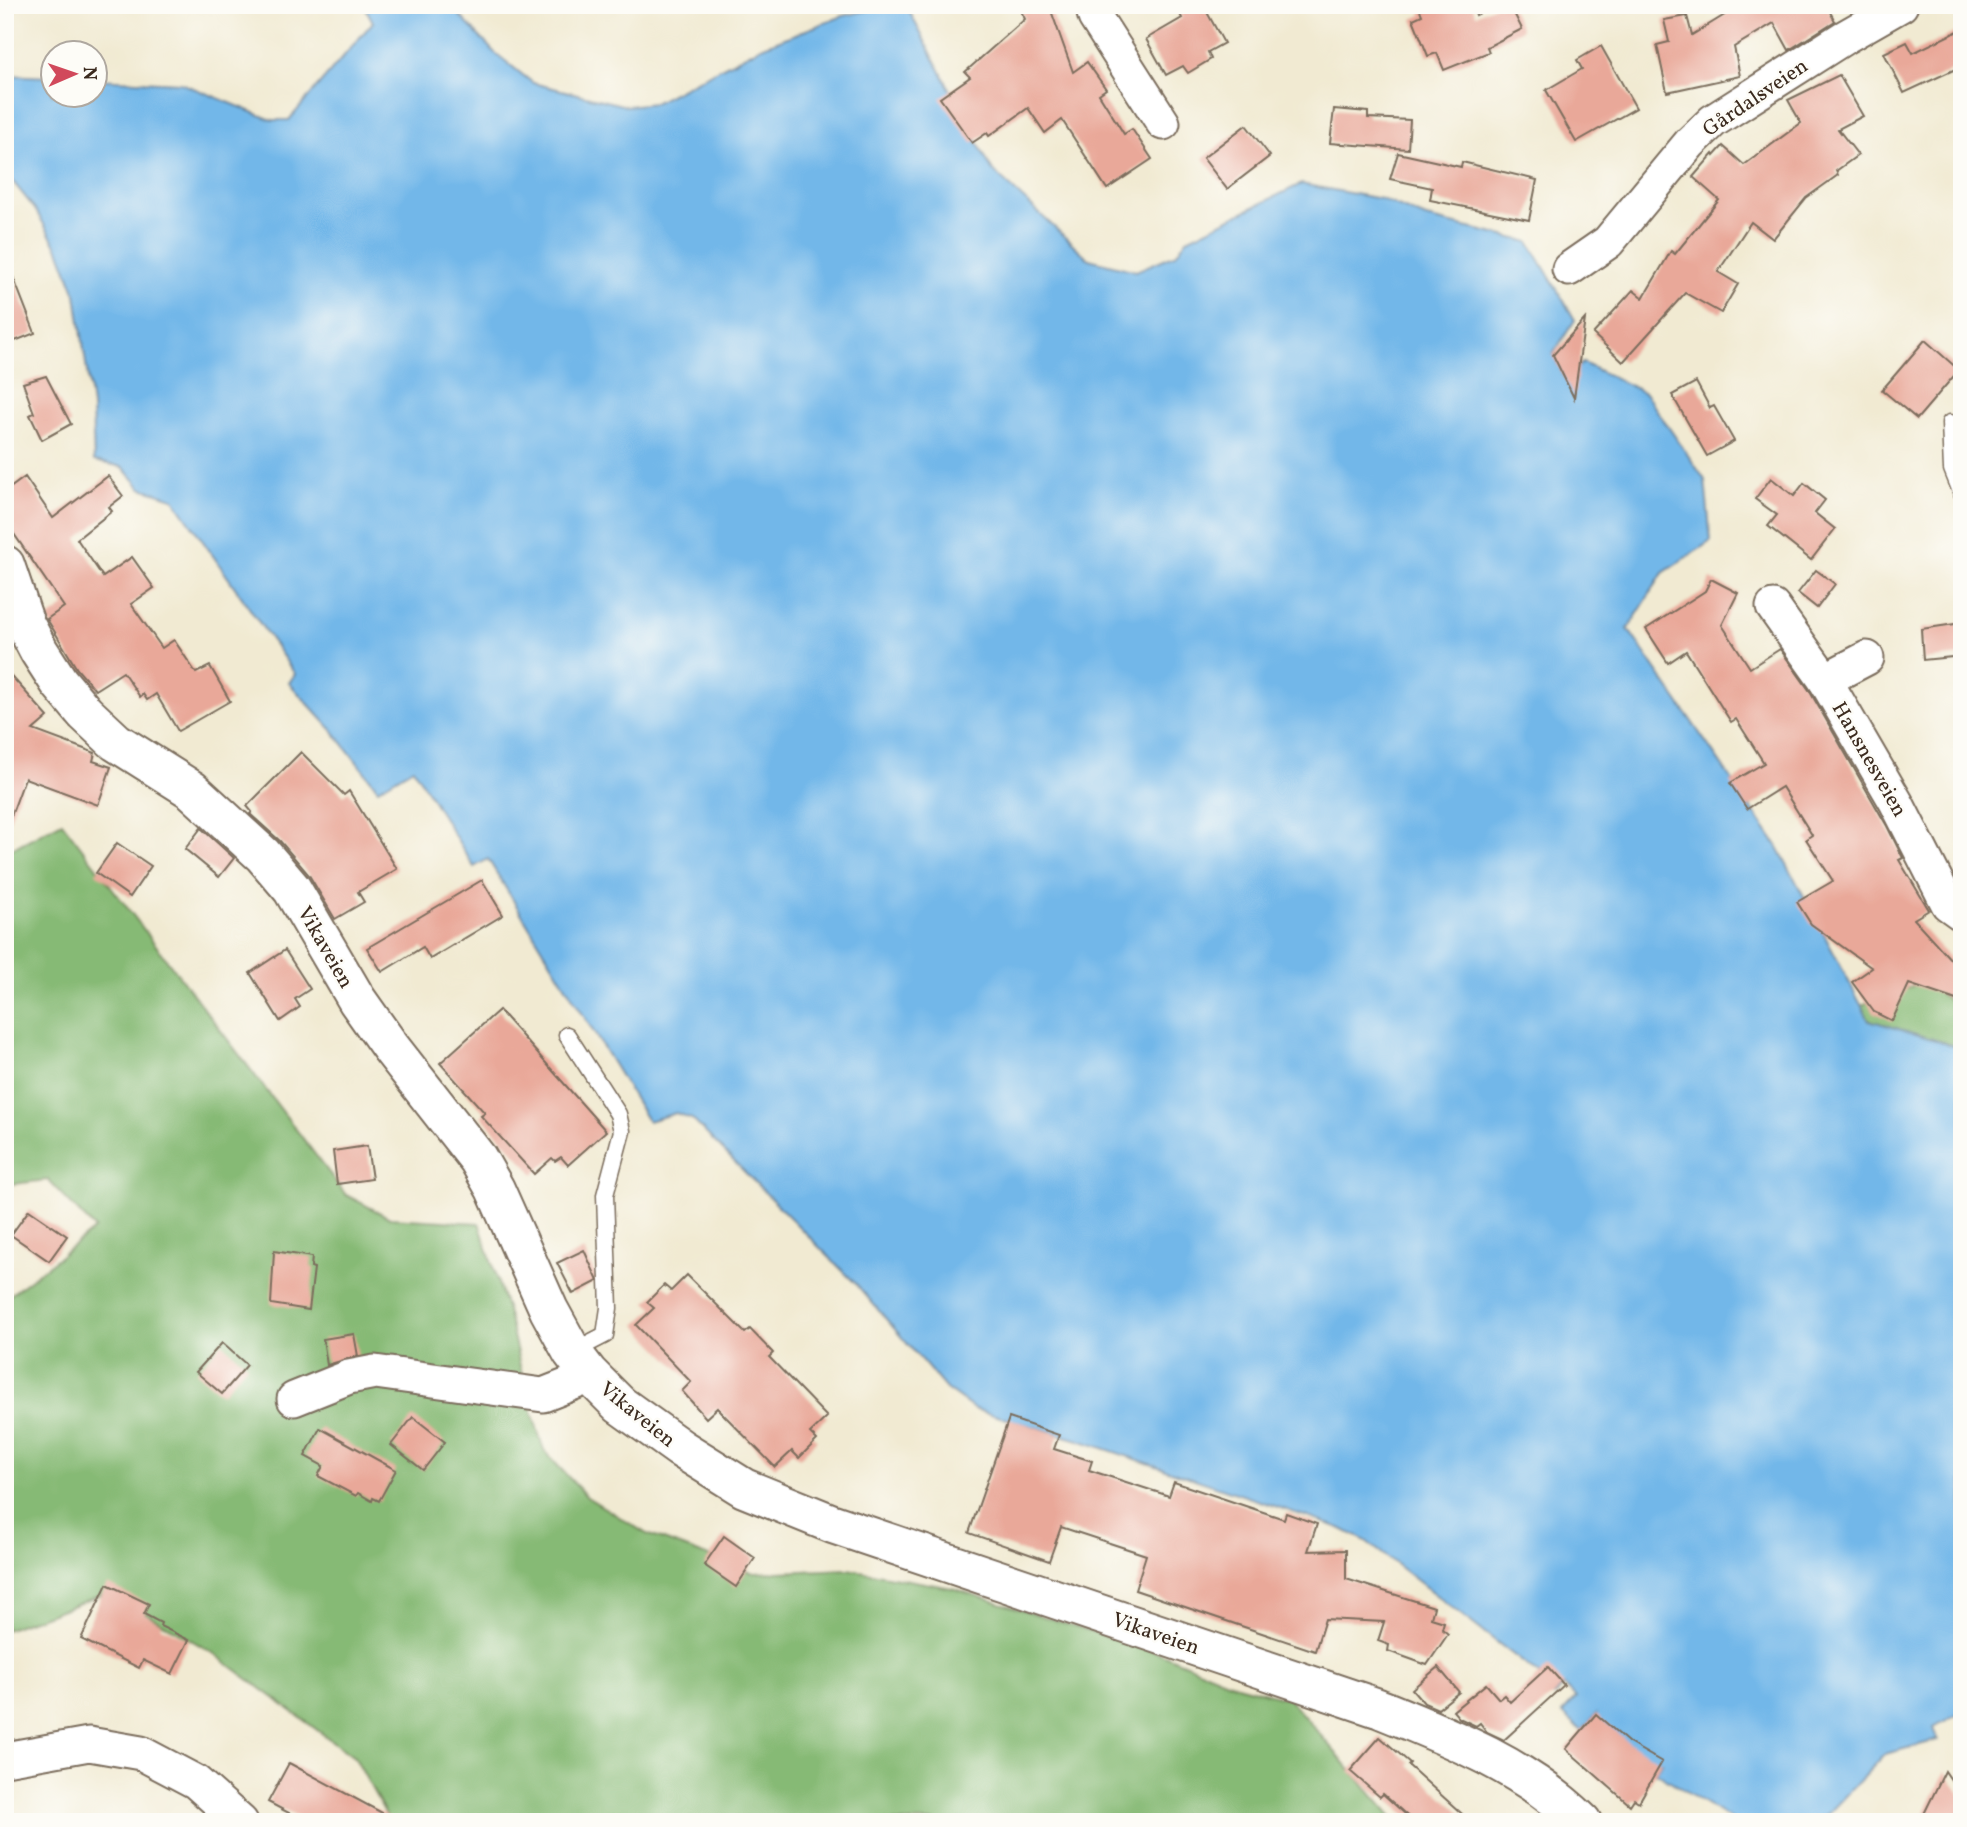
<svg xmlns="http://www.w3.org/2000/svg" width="1967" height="1827" font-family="Vollkorn,serif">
	<rect width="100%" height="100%" fill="#fdfcf7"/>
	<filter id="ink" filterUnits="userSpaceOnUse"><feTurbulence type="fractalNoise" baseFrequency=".0143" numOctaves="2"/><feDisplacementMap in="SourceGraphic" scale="14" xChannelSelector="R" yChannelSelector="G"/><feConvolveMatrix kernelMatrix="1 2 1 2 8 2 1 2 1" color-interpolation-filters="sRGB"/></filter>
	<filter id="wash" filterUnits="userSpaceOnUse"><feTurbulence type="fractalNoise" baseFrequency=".00686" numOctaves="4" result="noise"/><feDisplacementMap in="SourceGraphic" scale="28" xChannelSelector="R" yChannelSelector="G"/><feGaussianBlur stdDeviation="1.57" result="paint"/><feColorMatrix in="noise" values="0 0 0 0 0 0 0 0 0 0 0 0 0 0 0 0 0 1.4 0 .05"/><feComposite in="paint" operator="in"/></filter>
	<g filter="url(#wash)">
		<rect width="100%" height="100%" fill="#f1ead2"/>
		<!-- forest -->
		<g fill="#86ba74" stroke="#607249" stroke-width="2">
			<path d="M62,822l284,373 44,23 89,5 29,91 18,78 18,59 43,46 60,37 107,39 95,-4 103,19 205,64 80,33 52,14 107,123h-1006l-35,-64 -142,-105 -103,-61 -105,38v-331l90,-70 -47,-49 -43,5v-333z"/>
			<path d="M1920,983l42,24v41l-93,-28 -8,-15z"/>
		</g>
		<!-- water -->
		<path fill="#72b7e9" stroke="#567084" stroke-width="2" d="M364,5h86l44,47 39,31 93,23 28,-3 107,-56 82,-31 48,-11h15l86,165 97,89 47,12 40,-17 11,-15 114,-55 80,15 45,19 103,24 46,78 -22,34 11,22 19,-13 62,30 60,87 6,61 -48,32 -35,56 150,218 91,173 93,28v664l-28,16 4,12 -53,14 -57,60 -17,8h-76l-79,-50 6,-10 -51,-15 -15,-33 -14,17 -20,-18 14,-15 -12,-12 -10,10 -16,-22 -172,-133 -26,-13 -258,-87 -108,-32 -28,-20 -89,-104 -165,-166 -16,-6 -28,8 -160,-262 -14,8 -61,-99 -35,21 -46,-59 -43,-47 6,-9 -122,-176 -32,-10 -18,-21 -29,-6 -2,-55 -16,-112 -16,-42 -25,-43 -30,-37v-97l47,2v17h42l1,-15 86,4 91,37h17l84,-98z"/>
		<g id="blocks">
			<!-- building -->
			<g fill="#e9a899">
				<path d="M1018,5h31l24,67 14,-10 19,27 -7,5 25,40 8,-5 20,30 -45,30 -45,-69 -17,13 -17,-25 -39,28 -2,-3 -15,10 -32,-45 30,-21 -5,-5 60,-53z"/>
				<path d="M1175,5h28l21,38 -16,9 3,7 -23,14 -5,-7 -17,9 -20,-36 36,-21z"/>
				<path d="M1418,5h54l4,10 20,-10h14l12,24 -35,18 2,5 -45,18 -7,-17 -9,3 -15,-37 9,-4z"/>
				<path d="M1741,5h85l9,16 -46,29 -15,-27 -40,24 6,29 -73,16 -10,-47 12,-3 -5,-22 23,-4 5,19z"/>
				<path d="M1962,29v37l-58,27 -20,-40 23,-11 6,11z"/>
				<path d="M1601,46l35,62 -60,34 -30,-52 36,-21 -5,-9z"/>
				<path d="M1839,75l24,41 -25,13 20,26 -22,16 2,4 -32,23 -33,41 -22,-17 -33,50 20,12 -17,29 -36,-20 -62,69 -30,-28 40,-44 10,8 28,-47 4,3 44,-54 -26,-23 20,-23 1,2 9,-10 21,19 57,-42 -13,-23z"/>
				<path d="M1334,109l34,3v6l42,2 -2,29 -78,-6z"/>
				<path d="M1246,125l24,31 -43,33 -24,-31z"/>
				<path d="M1398,153l63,14 1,-5 75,18 -8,40 -99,-20 2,-12 -42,-9z"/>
				<path d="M5,261h2l28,72 -30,12z"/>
				<path d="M1585,319l-11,79 -21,-43z"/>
				<path d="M1925,340l34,30 -42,49 -35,-29z"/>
				<path d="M46,376l25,48 -29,16 -12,-25 4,-2 -11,-30z"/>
				<path d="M1696,382l14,26 4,-2 20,35 -27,15 -35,-61z"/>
				<path d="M108,476l15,20 -14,11 3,4 -35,28 26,38 29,-20 22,31 -23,16 31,44 12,-8 22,33 14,-7 20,35 -52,30 -22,-37 -9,6 -4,-6 -3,3 -17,-25 -28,18 -18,-21 -30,-50 17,-12 -52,-76 -6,-40 19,-14 28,41z"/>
				<path d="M1771,478l23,18 10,-13 21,17 -10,13 20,16 -24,31 -43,-34 9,-11 -22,-16z"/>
				<path d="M1816,570l19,14 -18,24 -19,-15z"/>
				<path d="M1711,579l27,14 -16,32 28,43 30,-19 29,41 78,136 16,32 -4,2 30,50 -15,9 48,53v30l-53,-18 -17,37 -18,-9 -22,-30 20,-14 -61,-44 -14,-22 36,-21 -27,-42 6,-4 -30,-48 -35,22 -17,-26 34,-20 -28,-44 -5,3 -45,-71 -18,12 -22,-34 59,-38z"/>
				<path d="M1962,623v33l-39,4 -2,-31z"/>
				<path d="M5,669l43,48 -15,13 62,23 -2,8 18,6 -13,38 -73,-27 -17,46 -3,-1z"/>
				<path d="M301,752l43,43 5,-4 48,78 -39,23 6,10 -29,17 -26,-44 -29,-34 -30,-27 2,-2 -5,-6z"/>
				<path d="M201,828l33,30 -15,19 -34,-28z"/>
				<path d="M117,843l34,23 -21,31 -34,-24z"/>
				<path d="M482,880l21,35 -73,44 -7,-12 -41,25 -15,-24z"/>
				<path d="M285,950l25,39 -15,10 5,8 -20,14 -30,-48z"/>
				<path d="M499,1010l107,121 -38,34 -7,-8 -6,4 -3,-3 -18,16 -53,-58 4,-3 -45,-50z"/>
				<path d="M367,1146l5,33 -35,5 -4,-33z"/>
				<path d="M29,1210l38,26 -18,25 -38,-26z"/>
				<path d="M584,1250l14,31 -25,13 -16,-31z"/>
				<path d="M274,1251l38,6 -1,10 3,1 -5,42 -38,-6z"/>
				<path d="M687,1275l58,58 5,-4 23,24 -4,4 58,60 -17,16 7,7 -18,18 -7,-7 -17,16 -58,-59 -11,10 -24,-27 9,-9 -55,-57 18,-17 -7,-6 17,-17 7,6z"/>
				<path d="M354,1334l4,22 -31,9 -4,-26z"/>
				<path d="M222,1343l25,22 -25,29 -26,-22z"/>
				<path d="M413,1417l32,25 -22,28 -32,-25z"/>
				<path d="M1009,1418l50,17 -5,14 38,12 -3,9 80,26 5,-14 110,37 2,-6 31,11 -9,27 38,-1v29l88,28 -3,11 13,4 -2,7 6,5 -21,31 -39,-14 1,-6 -11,-4 6,-19 -59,-3 -10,32 -180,-61 11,-35 -85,-28 -12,34 -80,-28z"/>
				<path d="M320,1428l76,42 -17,31 -6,-3 -1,3 -14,-8 -2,3 -38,-20 5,-10 -18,-10z"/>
				<path d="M724,1536l31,22 -19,29 -32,-22z"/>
				<path d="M107,1584l42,20 -5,10 17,9 -1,3 29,14 -17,34 -29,-14 -4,8 -58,-29z"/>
				<path d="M1438,1667l21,25 -21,17 -14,-6 -12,-14z"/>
				<path d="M1548,1667l16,18 -60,55 -17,-8 -7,-9 -4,3 -17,-8 -6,-7 33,-27 13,15 5,-4 6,7z"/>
				<path d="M1596,1714l33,29 33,19 -23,40 -5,-3 -4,6 -64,-56z"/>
				<path d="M1380,1737l30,26 -2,2 63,57h-57l-31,-28 -3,3 -30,-26z"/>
				<path d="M289,1763l110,59h-93l-38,-20z"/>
				<path d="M1945,1771l17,25v26h-42z"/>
			</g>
		</g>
	</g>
	<g filter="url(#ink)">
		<use href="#blocks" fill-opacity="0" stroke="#7b6d5d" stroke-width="2"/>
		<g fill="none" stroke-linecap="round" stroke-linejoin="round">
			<!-- service casing -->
			<g stroke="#7b6d5d" stroke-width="19">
				<g id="service">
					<path d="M1950,423l2,46 10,25"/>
					<path d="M567,1035l51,79 4,17 -17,64 4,113 -4,27 -33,17"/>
				</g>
			</g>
			<!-- minor casing -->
			<g stroke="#7b6d5d" stroke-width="37">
				<g id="minor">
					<path d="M1092,5l3,12 68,106"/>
					<path d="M1569,269l39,-27 82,-99 23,-22 132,-84 56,-32"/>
					<path d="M1773,607l52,73 71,122 52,102 14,10"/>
					<path d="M1825,680l42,-22"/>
					<path d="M294,1399l55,-22 26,-5 168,23 33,-13 12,-9"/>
					<path d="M5,1759l84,-15 52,9 55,29 45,40"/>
				</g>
			</g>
			<!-- secondary casing -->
			<g stroke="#7b6d5d" stroke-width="42">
				<path id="secondary" d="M5,565l20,59 14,27 20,31 26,31 31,29 76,48 71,65 29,34 65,111 34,48 87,111 17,30 54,121 23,42 16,21 32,32 60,43 64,40 89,36 545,184c72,29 148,59 204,114"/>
			</g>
			<!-- service -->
			<use href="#service" stroke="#fff" stroke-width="16"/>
			<!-- minor -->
			<use href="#minor" stroke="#fff" stroke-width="33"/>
			<!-- secondary -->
			<use href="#secondary" stroke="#fff" stroke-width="38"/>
		</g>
	</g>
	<g text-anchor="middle" stroke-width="5" stroke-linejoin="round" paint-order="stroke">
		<!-- street labels -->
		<g font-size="21" fill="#3b2a1e" stroke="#fdfcf7">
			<text transform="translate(1755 97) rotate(-34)" y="7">Gårdalsveien</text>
			<text transform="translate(1870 759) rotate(60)" y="7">Hansnesveien</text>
			<text transform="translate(326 947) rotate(60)" y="7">Vikaveien</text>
			<text transform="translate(638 1414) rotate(39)" y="7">Vikaveien</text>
			<text transform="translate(1156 1633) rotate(19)" y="7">Vikaveien</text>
		</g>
	</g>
	<!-- margin -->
	<rect width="1967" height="1827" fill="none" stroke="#fdfcf7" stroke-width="28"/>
	<!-- north arrow -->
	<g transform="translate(74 74) rotate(88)"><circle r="33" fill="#fdfcf7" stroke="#afa8a0" stroke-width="2"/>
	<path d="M0-5L12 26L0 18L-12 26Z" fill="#d1495b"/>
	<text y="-10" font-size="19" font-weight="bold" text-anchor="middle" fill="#3b2a1e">N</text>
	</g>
</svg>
